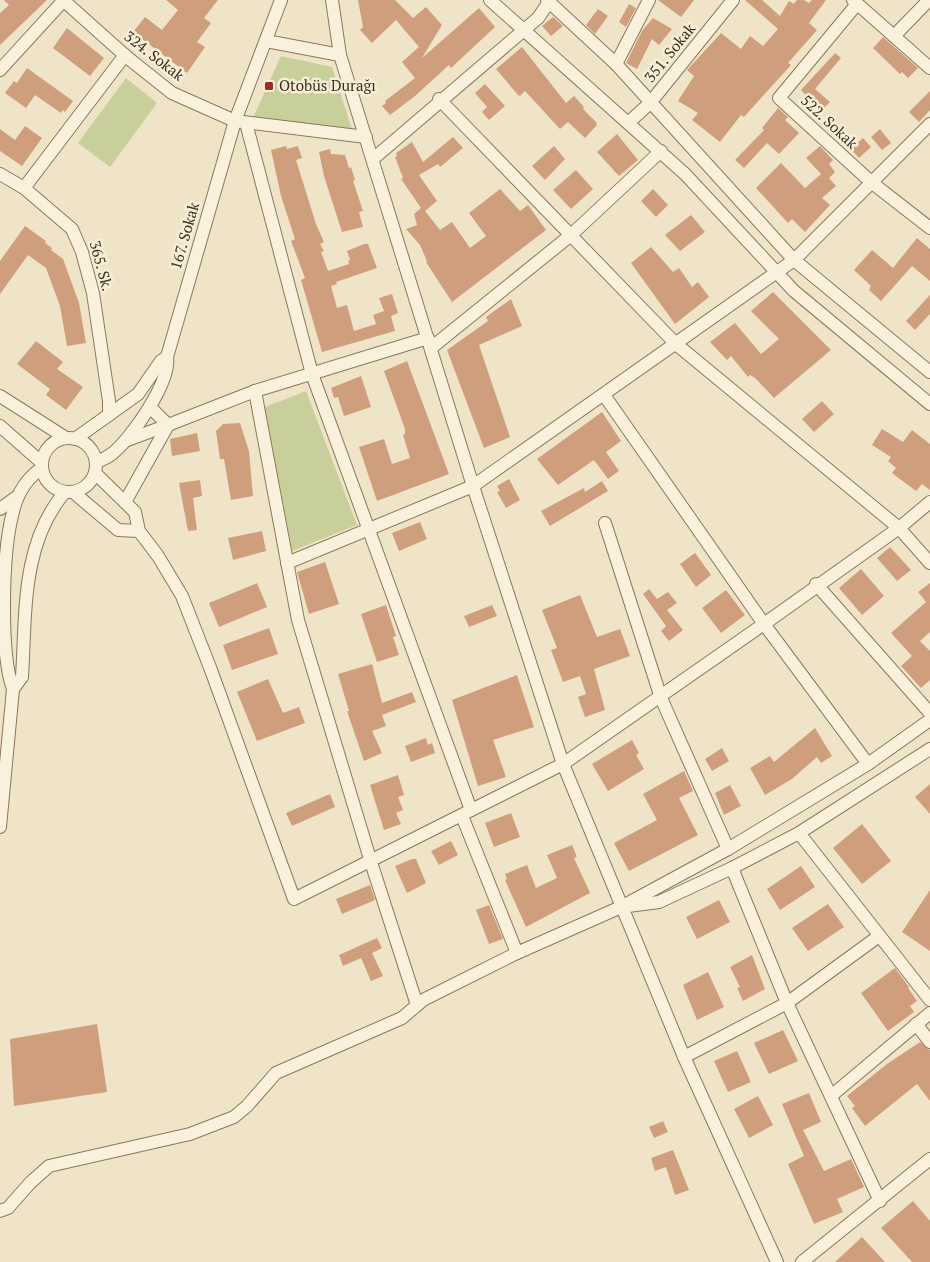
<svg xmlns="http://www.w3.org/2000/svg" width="930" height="1262" font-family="'PT Serif',serif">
	<rect width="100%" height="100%" fill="#f0e4c8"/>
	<!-- green -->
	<g fill="#c9cf9b">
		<path d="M281,56l51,11 20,62 -99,-11z"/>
		<path d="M126,78l31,25 -47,64 -32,-24z"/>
		<path d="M306,391l51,134 -65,26 -27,-144z"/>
	</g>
	<!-- building -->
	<g fill="#cf9f7d">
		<path d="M4,0h43l-47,45v-32l9,-8z"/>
		<path d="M166,0h52l-14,18 7,5 -14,19 8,5 -18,26 -54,-41 12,-15 17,13 16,-20z"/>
		<path d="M358,0h37l18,18 13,-11 16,18 -20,33 57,-50 16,19 -44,41 -2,-3 -34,31 -25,19 -8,-9 4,-3 -1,-2 30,-23 -13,-16 17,-15 -23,-27 -24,23 -12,-13 3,-3z"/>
		<path d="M658,0h36l-13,17z"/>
		<path d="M745,0h17l18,16 9,-15 5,3 3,-4h7l5,3 3,-3h14l-17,23 8,7 -29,33 3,2 -47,52 -3,-2 -21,27 -28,-22 6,-7 -20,-12 16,-25 -7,-6 34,-37 20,16 9,-13 13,10 15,-17z"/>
		<path d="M629,4l7,4 -10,19 -7,-5z"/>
		<path d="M598,9l10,7 -13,18 -9,-9z"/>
		<path d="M553,17l10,9 -12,10 -9,-10z"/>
		<path d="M653,18l19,11 -13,16 -7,-6 -15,30 -11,-6 16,-32z"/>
		<path d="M67,28l37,30 -14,18 -37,-28z"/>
		<path d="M883,37l35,31 -10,10 -6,-6 -2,2 -27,-26z"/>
		<path d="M522,47l44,56 8,-7 10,11 -1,2 13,13 1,3 -12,13 -17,-16 -8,7 -35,-38 -5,5 -2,-1 -22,-26z"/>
		<path d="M835,53l6,5 -26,31 15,13 -9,9 -20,-21z"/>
		<path d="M27,68l46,33 -8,11 -2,-2 -2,3 -26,-18 -9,13 -21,-15 9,-12 3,2z"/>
		<path d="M485,84l20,22 -16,14 -7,-8 5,-5 -12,-14z"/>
		<path d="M930,91v19l-11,12 -10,-10z"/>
		<path d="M778,108l10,9 -3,3 14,13 -20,21 -12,-11 -23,25 -9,-8 29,-30 -2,-2z"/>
		<path d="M25,126l17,12 -20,28 -22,-15v-22l15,11z"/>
		<path d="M880,129l11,14 -9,7 -11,-13z"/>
		<path d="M617,134l21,26 -19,16 -22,-24z"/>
		<path d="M453,137l10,11 -23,19 -2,-3 -19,11 18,26 -12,10 15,19 12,-8 18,26 16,-12 -17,-23 31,-24 20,22 8,-6 18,25 -94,72 -26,-40 1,-1 -7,-16 -14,-16 11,-4 -3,-11 7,-6 -20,-29 2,-1 -8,-21 2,-1 -1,-3 16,-11 11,20z"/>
		<path d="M863,138l8,9 -12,11 -8,-9z"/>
		<path d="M286,146l1,3 11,-3 4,12 -6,2 20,64 8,18 -4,2 4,7 -3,1 7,19 21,-7 -1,-3 2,-1 -3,-9 17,-7h4l9,24 -41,14 1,2 -6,2 6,22 10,-3 7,26 22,-7 -3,-9 11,-4 -5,-13 13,-4 6,19 -7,3 4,15 -73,21 -21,-72 4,-2 -14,-37 4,-2 -14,-43 -10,-46z"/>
		<path d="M554,146l11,13 -20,21 -13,-14z"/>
		<path d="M820,146l13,14 -4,4 6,8 -6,6 7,8 -14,12 8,7 -25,27 -13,-13 -4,4 -32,-35 25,-25 24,25 16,-14 -15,-16z"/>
		<path d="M330,149l1,5 14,1 4,13 2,-1 4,13 -2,1 10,30 -4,1 4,15 -21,5 -18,-56 -5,-24z"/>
		<path d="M576,170l17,19 -22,20 -18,-19z"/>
		<path d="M653,189l15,16 -12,12 -15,-16z"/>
		<path d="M691,215l14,17 -25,19 -15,-16z"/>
		<path d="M25,226l21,15 -1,2 7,5 -1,2 12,9 16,44 7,40 -19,3 -7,-40 -14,-38 -18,-13 -28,39v-33z"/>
		<path d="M917,238l13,11v32l-18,-15 -31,35 -12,-11 2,-4 -17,-16 18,-20 21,18z"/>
		<path d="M651,247l22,25 6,-4 13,19 6,-5 11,15 -34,27 -44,-61z"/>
		<path d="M773,292l58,58 -57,48 -19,-20 -5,-3 -2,2 -17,-21 -4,4 -17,-18 25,-19 26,31 18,-15 -28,-28z"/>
		<path d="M930,295v19l-15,16 -9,-9z"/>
		<path d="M511,299l11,27 -43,19 31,92 -26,11 -37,-98 41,-29 -2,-4z"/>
		<path d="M36,341l27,21 -6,7 26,18 -17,23 -20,-15 4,-6 -33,-25z"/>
		<path d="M407,361l42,113 -72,27 -18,-54 25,-8 8,25 18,-6 -7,-23 2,-1v-5l-21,-58z"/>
		<path d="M361,376l10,31 -27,9 -6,-19 -4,1 -3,-10z"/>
		<path d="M822,401l12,13 -20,18 -12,-13z"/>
		<path d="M602,412l19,29 -15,11 13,19 -11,8 -14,-19 -36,25 -21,-26z"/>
		<path d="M240,423l9,28 4,45 -22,4 -7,-41h-4l-4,-28 7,-7z"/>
		<path d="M882,429l21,13 9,-12 18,14v46l-8,-6 -6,7 -24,-18 4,-5 -8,-7 3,-4 -19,-12z"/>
		<path d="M197,433l3,18 -28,5 -2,-17z"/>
		<path d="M509,479l11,21 -14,8 -9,-16 3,-1 -3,-5z"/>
		<path d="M200,480l2,16 -9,2 4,32 -9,1 -9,-48z"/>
		<path d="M602,481l6,10 -58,35 -9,-15 43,-23 1,4z"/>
		<path d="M420,522l7,17 -28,12 -7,-18z"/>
		<path d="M262,531l4,20 -33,9 -5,-22z"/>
		<path d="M890,547l21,23 -14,11 -20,-23z"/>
		<path d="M695,553l16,22 -15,12 -16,-23z"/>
		<path d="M325,562l14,42 -30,10 -12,-42z"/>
		<path d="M861,569l23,27 -22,19 -23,-27z"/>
		<path d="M257,583l10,24 -48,20 -10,-24z"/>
		<path d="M930,583v49l-10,9 10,10v29l-9,8 -20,-22 11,-10 -21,-23 35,-31 -8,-10z"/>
		<path d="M649,589l8,10 11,-7 9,11 -10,7 16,20 -14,11 -8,-10 5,-5 -23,-32z"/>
		<path d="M726,590l19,25 -24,18 -19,-25z"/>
		<path d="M580,595l17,42 23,-8 10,27 -36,13 11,41 -20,7 -7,-20 8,-3 -6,-18 -17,6 -12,-32 6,-2 -15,-38z"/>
		<path d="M386,605l10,31 -3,1 6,18 -22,7 -16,-48z"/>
		<path d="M492,605l5,11 -28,11 -5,-11z"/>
		<path d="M269,628l9,26 -46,16 -9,-25z"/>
		<path d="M372,664l10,39 30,-11 4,10 -34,13 4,11 -14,5 10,22 -18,8 -17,-50h2l-11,-37z"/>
		<path d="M517,675l17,52 -41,13 13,37 -28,9 -26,-86z"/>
		<path d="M268,679l15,34 16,-6 6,16 -48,18 -20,-49z"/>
		<path d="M815,728l17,28 -11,7 -4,-6 -25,22 -27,16 -15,-27 20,-12 4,6z"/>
		<path d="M426,738l2,7 4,-2 3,10 -24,9 -6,-16z"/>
		<path d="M632,740l7,13 -3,2 8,14 -36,22 -16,-27z"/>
		<path d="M722,748l7,13 -17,10 -7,-12z"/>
		<path d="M684,771l9,20 -14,7 19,37 -69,36 -15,-28 43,-23 -14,-26z"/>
		<path d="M398,775l6,20 -6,2 5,13 -7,3 5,11 -17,6 -14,-45z"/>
		<path d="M930,784v30l-15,-17z"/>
		<path d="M730,785l11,21 -17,9 -9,-22z"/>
		<path d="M330,794l5,13 -43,19 -6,-13z"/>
		<path d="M511,813l9,24 -26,10 -9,-24z"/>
		<path d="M862,824l29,37 -29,23 -29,-36z"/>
		<path d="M451,841l7,14 -19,10 -8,-14z"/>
		<path d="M572,845l5,12 -3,1 16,35 -64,34 -21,-47 2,-1 -2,-5 22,-9 9,23 21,-10 -10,-23z"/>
		<path d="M412,859h4l10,24 -19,10 -12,-27z"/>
		<path d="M801,866l14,21 -35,23 -13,-21z"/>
		<path d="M370,885l5,15 -33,14 -6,-15z"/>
		<path d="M930,890v61l-28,-19z"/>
		<path d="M719,900l11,22 -33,17 -11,-22z"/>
		<path d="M828,904l16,23 -36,24 -16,-23z"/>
		<path d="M489,905l14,34 -14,5 -13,-34z"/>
		<path d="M377,938l5,10 -10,5 11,23 -12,5 -10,-23 -18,8 -4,-11z"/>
		<path d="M752,955l13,34 -22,12 -6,-13 3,-1 -10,-20z"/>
		<path d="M895,968l14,19 -1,1 9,13 -7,5 4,6 -26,19 -27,-38z"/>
		<path d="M708,972l16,35 -27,13 -14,-35z"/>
		<path d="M97,1024l10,68 -93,14 -4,-67z"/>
		<path d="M783,1030l15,31 -29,13 -15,-31z"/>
		<path d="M920,1042l10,8v51l-13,-17 -52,42 -13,-18 3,-2 -8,-10 40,-32z"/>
		<path d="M737,1051l14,31 -23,10 -14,-31z"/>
		<path d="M809,1093l12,29 -18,8 21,41 27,-12 13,28 -27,12 6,13 -29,12 -26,-60 16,-8 -22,-52z"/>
		<path d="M758,1096l15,29 -24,13 -15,-29z"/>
		<path d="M663,1121l5,11 -14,6 -5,-11z"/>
		<path d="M673,1150l16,40 -14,5 -9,-28 -11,4 -4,-13z"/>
		<path d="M913,1201l17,20v41h-18l-31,-34z"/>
		<path d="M862,1237l23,25h-50z"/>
	</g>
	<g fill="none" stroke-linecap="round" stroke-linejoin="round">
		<!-- minor casing -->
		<g stroke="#8d765c" stroke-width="14">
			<g id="minor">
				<path d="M63,0l65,58 44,35 63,28 131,16"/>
				<path d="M332,0l8,55 133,431 90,278 121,293 93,205"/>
				<path d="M490,0l195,174 109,117 136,113"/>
				<path d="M547,0l69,64 178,196 136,112"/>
				<path d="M853,0l77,68"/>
				<path d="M857,4l-78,94 92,84 59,46"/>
				<path d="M894,36l35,-36"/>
				<path d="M266,41l74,14"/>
				<path d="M616,64l33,-64"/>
				<path d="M0,70l64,-70"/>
				<path d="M439,99l237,245 223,184 31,35"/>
				<path d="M246,123l66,251 159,436"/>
				<path d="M628,123l22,-20 83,-103"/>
				<path d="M373,159l165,-141 11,-16"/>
				<path d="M0,174l24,14 48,41 10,23 11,41 16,108v14"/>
				<path d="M24,188l101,-133"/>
				<path d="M431,348l140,-113 90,-84"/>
				<path d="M255,391l43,229 72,239 47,146"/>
				<path d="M604,395l160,229 104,140"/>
				<path d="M0,396l66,42"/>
				<path d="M150,407l18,18 87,-34 173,-53"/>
				<path d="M0,426l41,36"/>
				<circle cx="69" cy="465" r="27"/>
				<path d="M75,439l63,-45 23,-33 6,-4"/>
				<path d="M125,441l43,-16"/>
				<path d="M96,462c6,-2 12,-5 17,-9 19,-16 58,-71 54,-96l68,-236 46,-121"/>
				<path d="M95,473l40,39 4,19 19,25 24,40 29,74 83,229 269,-135 201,-140 135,-96 31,-26"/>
				<path d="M73,492l45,38 21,1"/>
				<path d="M125,502l43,-77"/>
				<path d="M0,509l18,-13"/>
				<path d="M605,523l56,175 67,151"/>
				<path d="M287,563l186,-77 321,-226 136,-136"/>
				<path d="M816,584l114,129"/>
				<path d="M13,689c-13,-35 -11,-137 0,-177 4,-18 14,-34 29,-44"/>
				<path d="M462,816l55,137"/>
				<path d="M0,827l13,-138 9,-12c4,-63 -1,-134 43,-185"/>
				<path d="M799,833l131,167"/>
				<path d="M732,868l55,135 93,198"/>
				<path d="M628,906l31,-4 73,-34 67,-35 131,-84"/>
				<path d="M916,1024l14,18"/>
				<path d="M684,1057l103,-54 92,-67"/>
				<path d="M831,1096l99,-83"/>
				<path d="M0,1211l8,-3 22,-25 19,-17 141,-32 44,-17 13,-11 29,-33 126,-55 21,-18 94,-47 104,-46 107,-58 140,-85 62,-44"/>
				<path d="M802,1262l128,-103"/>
			</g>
		</g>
		<!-- minor -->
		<use href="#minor" stroke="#faf1dc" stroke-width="12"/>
	</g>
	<!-- markers -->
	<rect fill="#9e2a2b" stroke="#f7eed8" stroke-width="2" x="264" y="81" width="10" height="10" rx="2.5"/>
	<g text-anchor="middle" stroke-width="5" stroke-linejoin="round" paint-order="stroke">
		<!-- street labels -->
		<g font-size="15" fill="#3d2e20" stroke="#f7eed8">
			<text transform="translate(670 53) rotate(-51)" y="5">351. Sokak</text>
			<text transform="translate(154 56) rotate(38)" y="5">324. Sokak</text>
			<text transform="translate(829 122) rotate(43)" y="5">522. Sokak</text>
			<text transform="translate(185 236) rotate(-74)" y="5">167. Sokak</text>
			<text transform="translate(101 266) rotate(75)" y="5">365. Sk.</text>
		</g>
		<!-- poi labels -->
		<g font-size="15" fill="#3d2e20" stroke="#f7eed8" text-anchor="start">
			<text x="279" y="91">Otobüs Durağı</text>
		</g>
	</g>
</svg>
